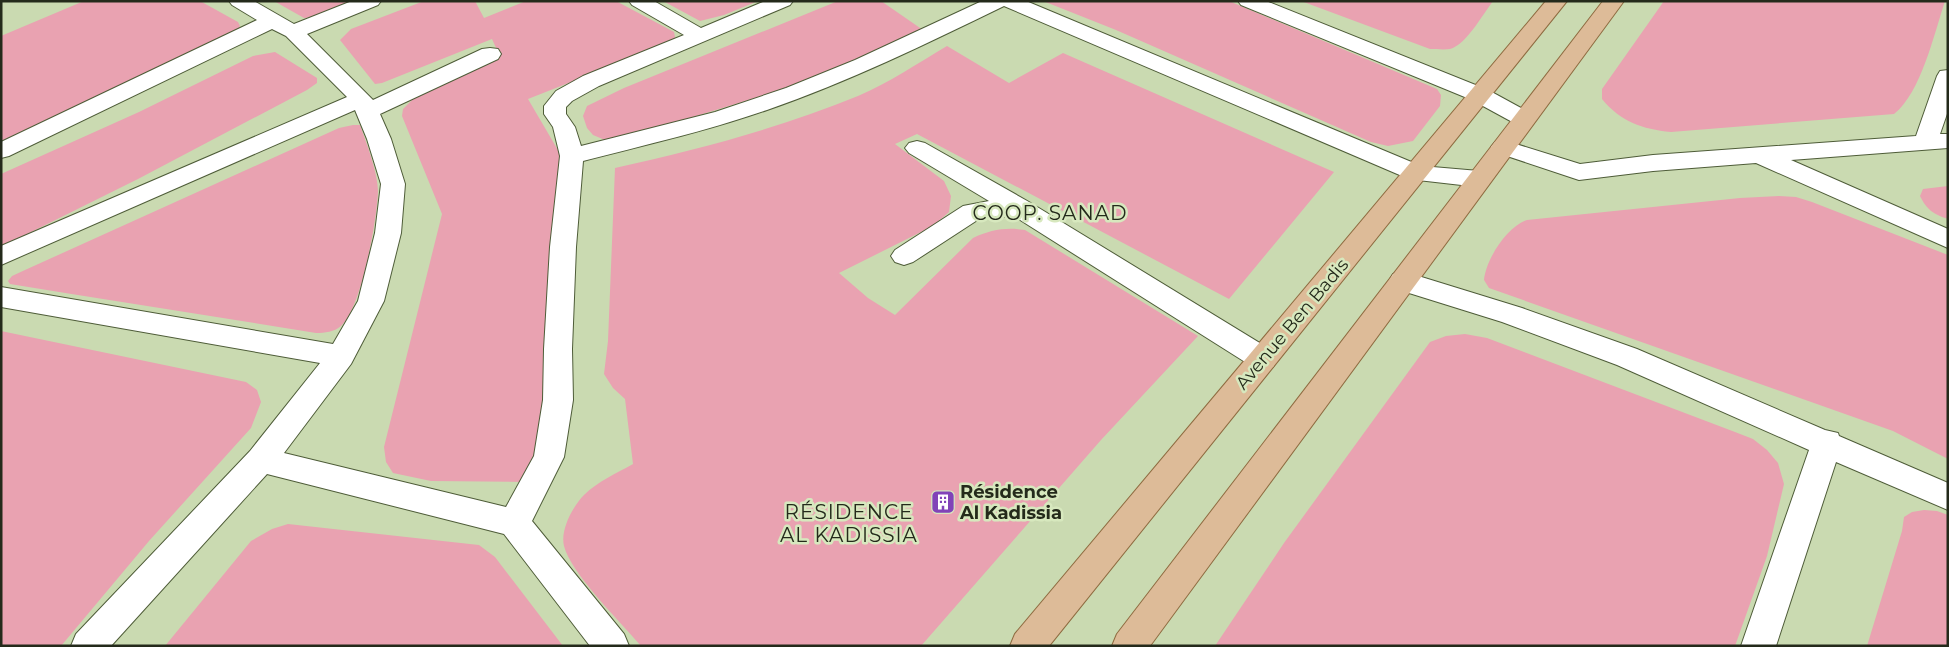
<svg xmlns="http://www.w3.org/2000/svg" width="1949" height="647" font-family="Montserrat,sans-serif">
	<rect width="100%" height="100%" fill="#cadab1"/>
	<!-- green -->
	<g fill="#e9a2b1">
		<path d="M84,1h116l38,21 2,4 -2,3 -237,115v-108z"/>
		<path d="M274,1h84l-41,16 -13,1z"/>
		<path d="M424,1h51l9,17 42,-17h90l58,31 1,5 -3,5 -144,57 34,58 -22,301 -13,24 -96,-1 -38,-8 -7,-11 -2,-15 58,-233 -40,-98 1,-7 12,-12 82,-47 -5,-11 -110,44 -7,1 -35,-44 11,-11z"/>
		<path d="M663,1h95l-34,14 -24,6z"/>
		<path d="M838,1h43l42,29 -59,27 -86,34 -134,41 -39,8 -12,-5 -6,-7 -4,-12 4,-10 37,-18z"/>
		<path d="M1043,1h186l208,88 4,6 -1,11 -27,35 -25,5 -17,-4 -255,-112z"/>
		<path d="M1301,1h192c-10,13 -27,44 -43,48 -6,1 -14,0 -20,0z"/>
		<path d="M1664,1h281c-11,33 -24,92 -51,113l-223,18c-29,-3 -50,-10 -69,-33v-10z"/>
		<path d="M947,46l62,37 54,-30 271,119 -105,127 -312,-165 -22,10 49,37 7,15 -2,16 -16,14 -94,47 29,25 27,17 78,-77c17,-8 33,-11 52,-8l173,106 -97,104 -180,206h-280c-20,-24 -70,-72 -77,-100 -4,-16 9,-40 20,-51 13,-13 33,-22 49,-31l-8,-65 -12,-11 -9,-14 4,-33 7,-173c82,-18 165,-40 243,-72 31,-13 60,-33 89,-50z"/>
		<path d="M275,52l42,26v5l-10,7 -169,89 -137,68v-73l138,-62 114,-56z"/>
		<path d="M353,125h7c6,17 18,48 18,66 -1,29 -16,116 -37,135 -7,6 -16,7 -25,7 -102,-17 -204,-32 -306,-49l-2,-3 4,-5 13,-6 314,-142z"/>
		<path d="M1948,186v33c-15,-5 -21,-9 -28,-23l3,-7z"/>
		<path d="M1779,196l17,1 16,5 136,53v204l-55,-28 -404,-143 -5,-8c2,-21 23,-53 43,-60l213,-22z"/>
		<path d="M1,331l245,51 11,8 4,12 -10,26 -102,113 -88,105h-60z"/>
		<path d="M1465,334l22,4 248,94 18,7 14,11 11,13 6,21 -17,72 -32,90h-520l69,-103 146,-201 16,-6z"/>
		<path d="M1924,510l13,1 11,4v131h-81l35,-115 2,-14 8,-5z"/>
		<path d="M288,524l191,21 16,12 68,89h-398l86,-105 21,-12z"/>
	</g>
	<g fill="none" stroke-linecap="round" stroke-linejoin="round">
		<!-- minor casing -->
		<g stroke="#4e5c38" stroke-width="2">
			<g id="minor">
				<path d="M229,1h25l40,23 58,-23h29l-3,4 -71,29 66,66 109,-51 8,-1 8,1 3,5 -3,5 -118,55 11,25 14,45 -4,49 -17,68 -33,63 -67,89 222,54 28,-51 9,-56 1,-51 6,-102 10,-91 -7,-29 -9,-13v-8l12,-15 27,-15 101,-41 -52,-30 -3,-4h25l47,27 64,-27h28l-3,4 -191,81 -27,15 -6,6v7l9,13 6,19 134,-34 71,-24 69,-28 127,-59h44l395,165 58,5 9,2 3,6 -3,6 -9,2 -70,-8 -405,-173c-78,38 -156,76 -237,104 -60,21 -122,35 -184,51l-7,86 -4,102 1,51 -9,57 -32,64 92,113 5,12h-39l-86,-112 -237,-60 -156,172h-40l5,-12 174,-183 70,-88 -319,-56v-20l332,57 25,-43 17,-68 6,-49 -14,-45 -12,-29 -354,155v-19l346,-149 -61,-61 -14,-7 -263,127 -8,2v-16l256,-122 -25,-15z"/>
				<path d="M1238,1h28l222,89 44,24 3,5 -3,5 -8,2 -8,-2 -44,-24 -231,-95z"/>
				<path d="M1948,70v41l-8,23h8v14l-157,12 157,69v19l-192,-85 -103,8 -74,9 -84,-28 -4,-5 4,-5 8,-2 77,24 73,-9 263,-19 21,-60 3,-5z"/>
				<path d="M917,141l8,2 104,59 244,149 4,8 -4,8 -10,3 -10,-3 -236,-149 -19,-2 -19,3 -66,43 -9,3 -9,-3 -4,-6 4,-6 68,-44 26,-5 -80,-48 -4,-5 4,-5z"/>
				<path d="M1402,271l120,37 115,41 188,81 13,3 1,3 109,47v27l-112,-48 -60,184h-35l68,-196 -192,-85 -115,-43 -109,-34 -4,-7 4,-7z"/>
			</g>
		</g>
		<!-- major casing -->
		<g stroke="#8e6b40" stroke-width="2">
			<g id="major">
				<path d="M1546,1h21l-518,645h-39l5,-12z"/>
				<path d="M1603,1h21l-474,645h-38l5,-12z"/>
			</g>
		</g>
		<!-- minor -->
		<use href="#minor" fill="#fff" fill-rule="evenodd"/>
		<!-- major -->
		<use href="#major" fill="#ddbb98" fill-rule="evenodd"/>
	</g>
	<!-- icons -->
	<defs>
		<g id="building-square" transform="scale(1.25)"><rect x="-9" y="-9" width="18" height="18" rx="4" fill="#8143b8" stroke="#d7e8be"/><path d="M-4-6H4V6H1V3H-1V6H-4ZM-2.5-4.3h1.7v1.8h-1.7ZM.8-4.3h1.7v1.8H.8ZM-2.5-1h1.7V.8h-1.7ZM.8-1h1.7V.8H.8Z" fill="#fff"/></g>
	</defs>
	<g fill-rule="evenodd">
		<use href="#building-square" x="943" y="502"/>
	</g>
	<g text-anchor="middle" stroke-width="5" stroke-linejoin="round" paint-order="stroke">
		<!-- street labels -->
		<g font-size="18" fill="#242a1b" stroke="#d7e8be">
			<text transform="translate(1292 324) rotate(-50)" y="6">Avenue Ben Badis</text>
		</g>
		<!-- poi labels -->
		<g font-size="18" font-weight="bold" fill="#242a1b" stroke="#d7e8be" text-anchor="start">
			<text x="960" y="498">Résidence<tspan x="960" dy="21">Al Kadissia</tspan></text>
		</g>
		<!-- quarter labels -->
		<g font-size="20" letter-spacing="1" fill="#242a1b" stroke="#d7e8be">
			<text x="1050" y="220">COOP. SANAD</text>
			<text x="849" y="519">RÉSIDENCE<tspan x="849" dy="23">AL KADISSIA</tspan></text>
		</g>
	</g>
	<!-- border -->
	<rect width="1949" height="647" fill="none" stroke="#242a1b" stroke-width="5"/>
</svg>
